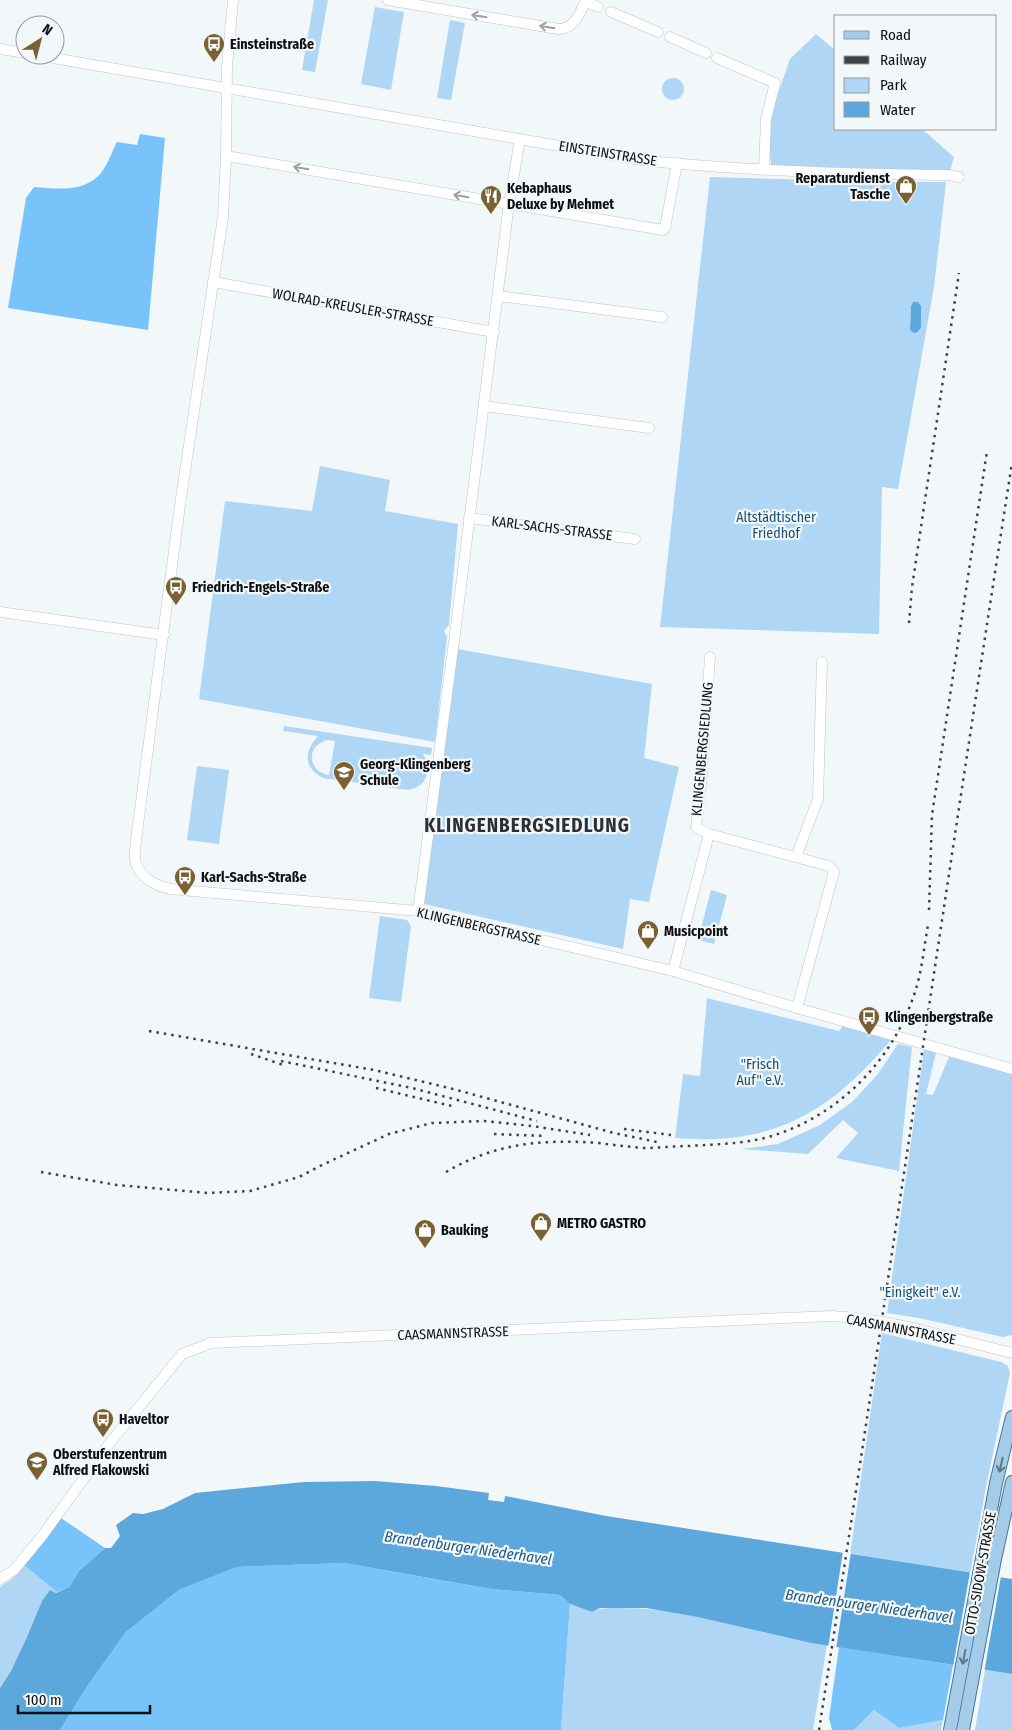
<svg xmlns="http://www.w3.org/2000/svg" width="1012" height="1730" font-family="'Fira Sans Condensed',sans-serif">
	<rect width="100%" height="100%" fill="#f2f7fa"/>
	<!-- green -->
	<g fill="#afd7f5" fill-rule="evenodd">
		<path d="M314,0h14l-13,72 -13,-2z"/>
		<path d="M375,7l29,5 -13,78 -30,-6z"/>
		<path d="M450,20l15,3 -14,77 -14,-2z"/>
		<path d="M816,34l20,17v78h86l32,28 -4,14 -174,-5 -5,-1 -3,-36 1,-10 21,-60z"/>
		<circle cx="673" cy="89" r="11"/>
		<path d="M710,177l169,5h67l-12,105 -36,202 -16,-2 -3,147 -219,-7zM913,302l8,4v22l-11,1 1,-23z"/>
		<path d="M320,466l70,14 -5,31 73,13 -9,101 -5,6 3,6 -12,105 -236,-43 26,-198 87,10z"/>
		<path d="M458,649l194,35 -8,74 35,9 -30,135 -19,-3 -7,50 -199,-45z"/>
		<path d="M284,726l148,22 -1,7 -8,-1c10,15 4,33 -15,36l-85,-12c-20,-11 -19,-26 -5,-42l-35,-5zM327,740l8,1 -6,34c-22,-4 -23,-29 -2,-35z"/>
		<path d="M197,766l32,4 -10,74 -32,-4z"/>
		<path d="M711,890l16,5 -13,49 -16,-4z"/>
		<path d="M380,916l27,4 4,6 -10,76 -32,-4z"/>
		<path d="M707,998l132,33 4,-5 48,14c-62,73 -117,106 -216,98l8,-64 17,2z"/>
		<path d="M898,1044l14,3 -13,124 -63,-13 22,-25 -15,-13 -35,34 -67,-5 37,-5 42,-19 32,-23 25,-27z"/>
		<path d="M924,1049l12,4 -10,41 7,1 16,-38 63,16v262l-9,2 -84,-19 -32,-5z"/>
		<path d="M882,1333l119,29 7,4 2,7 -23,109 -17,92 -120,-19z"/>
		<path d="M24,1565l33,27 -15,9 -16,38 -15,32 -11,17v-101l13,-9z"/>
		<path d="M570,1604l22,8c10,-5 19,-4 30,-4 70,0 136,27 205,37l-14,85h-252z"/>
		<path d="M985,1670l27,4v56h-37z"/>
		<path d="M874,1710l25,18 44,-8 -2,10h-87z"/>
	</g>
	<!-- forest -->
	<g fill="#78c4fa">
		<path d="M140,134l25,4 -17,192 -140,-22 18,-110 8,-11c23,2 54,6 69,-17 6,-8 9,-19 14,-28l20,3z"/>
		<path d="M61,1518l44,30 -26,23 -10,16 -12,5 -33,-27z"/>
		<path d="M344,1563l147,26 69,6 10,9 -9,126h-501l28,-45 38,-53 53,-42 58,-23z"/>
		<path d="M839,1647l114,18 -10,55 -44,8 -25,-18 -20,20h-22l-3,-12z"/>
	</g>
	<!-- water -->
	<g fill="#5ca8dc">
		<path d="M913,302h5l3,4v22l-5,5 -4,-1 -2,-3 1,-23z"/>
		<path d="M375,1481l61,5 53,7 -1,7 16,2 1,-6 101,20 406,63v95l-201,-31 -113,-26 -52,-9h-46l-8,4 -22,-8 -10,-9 -69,-6 -147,-26 -107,4 -58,23 -53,42 -38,53 -28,45h-60v-42l11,-17 15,-32 16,-38 8,-11 6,3 13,-6 10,-16 26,-23h6l9,-12 -4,-11 17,-12 10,1 20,-5 32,-16 109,-11z"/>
	</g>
	<!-- pier -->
	<g fill="#f2f7fa">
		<path d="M843,1551l8,1 -15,97 -8,-1z"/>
		<path d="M970,1572l31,4 -17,97 -31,-6z"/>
	</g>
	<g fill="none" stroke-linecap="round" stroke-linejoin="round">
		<!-- minor casing -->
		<g stroke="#bfc3c6" stroke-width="11">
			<g id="minor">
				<path d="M233,0l-6,67 -1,89 -3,61 -43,288 -44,335c0,7 -3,17 0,24 5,14 20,22 34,25l248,22 255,60 124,37 215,61"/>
				<path d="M388,0l170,29c17,0 22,-16 28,-29"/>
				<path d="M586,2l12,5"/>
				<path d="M611,12l47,20"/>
				<path d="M670,37l36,16"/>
				<path d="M0,49l25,4"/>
				<path d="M36,55l604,105c103,11 205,14 308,15l11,2"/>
				<path d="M717,58l58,25 -9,36 -2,51"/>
				<path d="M226,156l437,74 2,-2 12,-65"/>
				<path d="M213,282l281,50"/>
				<path d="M498,296l164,21"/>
				<path d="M484,406l165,22"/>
				<path d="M469,518l166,21"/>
				<path d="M0,612l164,23"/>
				<path d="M710,657l-8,118 -6,52 13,7 120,32 5,6 -37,136"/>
				<path d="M796,857l22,-58 4,-137"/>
				<path d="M418,911l37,-277 54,-430 11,-65"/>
				<path d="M673,971l36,-137"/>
				<path d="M0,1579l14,-9 28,-34 67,-92 73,-90 29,-11 621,-27c61,3 121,23 180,37"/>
			</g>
		</g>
		<!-- major casing -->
		<g stroke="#487493" stroke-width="14">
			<g id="major">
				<path d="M950,1730l46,-247 16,-66"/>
				<path d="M963,1730l32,-171 17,-77"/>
			</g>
		</g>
		<!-- minor -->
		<use href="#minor" stroke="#fff" stroke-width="10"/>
		<!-- major -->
		<use href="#major" stroke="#a4cce8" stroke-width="12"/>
		<!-- rail -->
		<g stroke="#3f4243" stroke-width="2.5" stroke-dasharray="2.5 5" stroke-linecap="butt">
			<path d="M909,623l3,-36 47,-314"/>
			<path d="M929,910l3,-95 55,-364"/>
			<path d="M149,1031l225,39 79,19 161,44 43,9"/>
			<path d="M251,1054l35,12"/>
			<path d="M281,1061l131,27 125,33"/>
			<path d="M376,1088l80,19"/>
			<path d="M624,1129l47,6"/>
			<path d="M494,1134l51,2"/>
			<path d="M41,1172l76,13 91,8 42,-2 49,-14 23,-12 67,-31 43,-11 52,-2 48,5 58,9"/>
			<path d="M446,1172c49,-29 97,-33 153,-29 15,2 30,4 45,5 15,0 30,-2 45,-2 29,-2 59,-2 86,-11 67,-22 119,-77 140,-143 7,-21 9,-45 13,-67"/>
			<path d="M819,1730c66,-422 127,-845 193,-1267"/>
		</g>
	</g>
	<!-- one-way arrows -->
	<defs><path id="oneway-shaft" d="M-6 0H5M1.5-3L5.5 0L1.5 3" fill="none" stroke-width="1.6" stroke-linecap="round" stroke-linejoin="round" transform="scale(1.25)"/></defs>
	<g stroke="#9e9f9f">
		<use href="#oneway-shaft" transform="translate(479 16) rotate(-171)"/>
		<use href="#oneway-shaft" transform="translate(547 27) rotate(-171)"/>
		<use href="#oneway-shaft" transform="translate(301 168) rotate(-171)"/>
		<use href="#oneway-shaft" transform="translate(461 196) rotate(-170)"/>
	</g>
	<g stroke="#607787">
		<use href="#oneway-shaft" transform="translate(1001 1465) rotate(103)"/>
		<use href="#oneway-shaft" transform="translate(964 1657) rotate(101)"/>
	</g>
	<!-- icons -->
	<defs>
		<g id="bus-pin" transform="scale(1.125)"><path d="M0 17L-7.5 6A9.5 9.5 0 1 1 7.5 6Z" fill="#796132" stroke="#f2f7fa"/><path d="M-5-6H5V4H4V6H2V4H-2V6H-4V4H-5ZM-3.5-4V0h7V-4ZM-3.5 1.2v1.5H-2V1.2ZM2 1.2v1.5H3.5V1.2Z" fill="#fff"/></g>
		<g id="shop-pin" transform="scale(1.125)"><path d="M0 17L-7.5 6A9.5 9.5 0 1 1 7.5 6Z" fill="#796132" stroke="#f2f7fa"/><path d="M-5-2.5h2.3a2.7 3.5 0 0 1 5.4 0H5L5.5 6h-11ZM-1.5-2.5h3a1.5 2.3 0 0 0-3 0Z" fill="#fff"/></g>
		<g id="restaurant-pin" transform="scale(1.125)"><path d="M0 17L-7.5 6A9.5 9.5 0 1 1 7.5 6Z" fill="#796132" stroke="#f2f7fa"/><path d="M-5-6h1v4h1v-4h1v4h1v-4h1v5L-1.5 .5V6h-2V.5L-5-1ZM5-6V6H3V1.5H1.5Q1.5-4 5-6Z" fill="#fff"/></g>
		<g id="school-pin" transform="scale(1.125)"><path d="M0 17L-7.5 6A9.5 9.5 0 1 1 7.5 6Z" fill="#796132" stroke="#f2f7fa"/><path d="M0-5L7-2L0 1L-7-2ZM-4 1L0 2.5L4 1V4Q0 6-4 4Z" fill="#fff"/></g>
	</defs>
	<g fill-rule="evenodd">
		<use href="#bus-pin" x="214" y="44"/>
		<use href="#shop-pin" x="906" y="186"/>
		<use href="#restaurant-pin" x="491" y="196"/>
		<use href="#bus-pin" x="176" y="587"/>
		<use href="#school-pin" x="344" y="772"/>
		<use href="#bus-pin" x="185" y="877"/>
		<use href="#shop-pin" x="648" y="931"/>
		<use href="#bus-pin" x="869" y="1017"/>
		<use href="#shop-pin" x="541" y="1223"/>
		<use href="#shop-pin" x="425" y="1230"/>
		<use href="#bus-pin" x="103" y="1419"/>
		<use href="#school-pin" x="37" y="1462"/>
	</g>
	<g text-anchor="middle" stroke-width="4.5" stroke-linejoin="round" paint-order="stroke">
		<!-- poi labels -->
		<g font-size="14" font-weight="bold" fill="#0d0f10" stroke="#f2f7fa" text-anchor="start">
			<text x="230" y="49">Einsteinstraße</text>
			<text x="890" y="183" text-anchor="end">Reparaturdienst<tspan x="890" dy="16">Tasche</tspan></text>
			<text x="507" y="193">Kebaphaus<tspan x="507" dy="16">Deluxe by Mehmet</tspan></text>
			<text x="192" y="592">Friedrich-Engels-Straße</text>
			<text x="360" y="769">Georg-Klingenberg<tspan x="360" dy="16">Schule</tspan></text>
			<text x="201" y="882">Karl-Sachs-Straße</text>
			<text x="664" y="936">Musicpoint</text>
			<text x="885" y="1022">Klingenbergstraße</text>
			<text x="557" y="1228">METRO GASTRO</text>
			<text x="441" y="1235">Bauking</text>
			<text x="119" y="1424">Haveltor</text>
			<text x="53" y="1459">Oberstufenzentrum<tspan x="53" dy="16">Alfred Flakowski</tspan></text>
		</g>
		<!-- street labels -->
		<g font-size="14" fill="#0d0f10" stroke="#f2f7fa">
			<text transform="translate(608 153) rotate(9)" y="5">EINSTEINSTRASSE</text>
			<text transform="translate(353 307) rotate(10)" y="5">WOLRAD-KREUSLER-STRASSE</text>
			<text transform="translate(552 528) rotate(7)" y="5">KARL-SACHS-STRASSE</text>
			<text transform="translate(702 749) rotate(-85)" y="5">KLINGENBERGSIEDLUNG</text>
			<text transform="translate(479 926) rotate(13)" y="5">KLINGENBERGSTRASSE</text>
			<text transform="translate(901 1329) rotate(11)" y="5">CAASMANNSTRASSE</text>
			<text transform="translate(453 1333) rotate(-2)" y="5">CAASMANNSTRASSE</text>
			<text transform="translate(980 1573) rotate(-80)" y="5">OTTO-SIDOW-STRASSE</text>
		</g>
		<!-- park labels -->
		<g font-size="14" fill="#175074" stroke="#f2f7fa">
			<text x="776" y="522">Altstädtischer<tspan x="776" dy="16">Friedhof</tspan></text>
			<text x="760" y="1069">"Frisch<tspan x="760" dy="16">Auf" e.V.</tspan></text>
			<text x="920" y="1297">"Einigkeit" e.V.</text>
		</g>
		<!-- water labels -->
		<g font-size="15" font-style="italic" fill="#22597d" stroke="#f2f7fa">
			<text transform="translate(468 1548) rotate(8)" y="5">Brandenburger Niederhavel</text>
			<text transform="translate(869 1606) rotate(8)" y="5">Brandenburger Niederhavel</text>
		</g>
		<!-- district labels -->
		<g font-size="19" font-weight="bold" letter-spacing="1" fill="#2d3033" stroke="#f2f7fa">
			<text x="527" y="832">KLINGENBERGSIEDLUNG</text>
		</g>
	</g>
	<!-- legend -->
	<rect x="834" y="15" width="162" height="115" fill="#f2f7fa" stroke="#969a9c"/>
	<rect x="844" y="31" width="25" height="8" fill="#a4cce8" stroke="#969a9c"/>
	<text x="880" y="40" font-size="15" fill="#0d0f10">Road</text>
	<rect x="844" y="56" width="25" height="8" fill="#3f4243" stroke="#969a9c"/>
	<text x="880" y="65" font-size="15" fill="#0d0f10">Railway</text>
	<rect x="844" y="78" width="25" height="15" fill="#afd7f5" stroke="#969a9c"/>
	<text x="880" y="90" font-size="15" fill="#0d0f10">Park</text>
	<rect x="844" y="102" width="25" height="15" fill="#5ca8dc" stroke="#969a9c"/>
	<text x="880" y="115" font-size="15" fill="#0d0f10">Water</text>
	<!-- north arrow -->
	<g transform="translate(40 40) rotate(36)"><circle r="24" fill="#f2f7fa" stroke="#969a9c"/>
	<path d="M0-4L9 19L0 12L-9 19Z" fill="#796132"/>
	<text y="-8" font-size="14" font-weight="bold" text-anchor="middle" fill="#0d0f10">N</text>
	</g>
	<!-- scale -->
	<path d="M18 1705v8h132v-8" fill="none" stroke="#0d0f10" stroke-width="2.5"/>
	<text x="25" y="1705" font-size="15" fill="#0d0f10" stroke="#f2f7fa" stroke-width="4" paint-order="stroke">100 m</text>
</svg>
